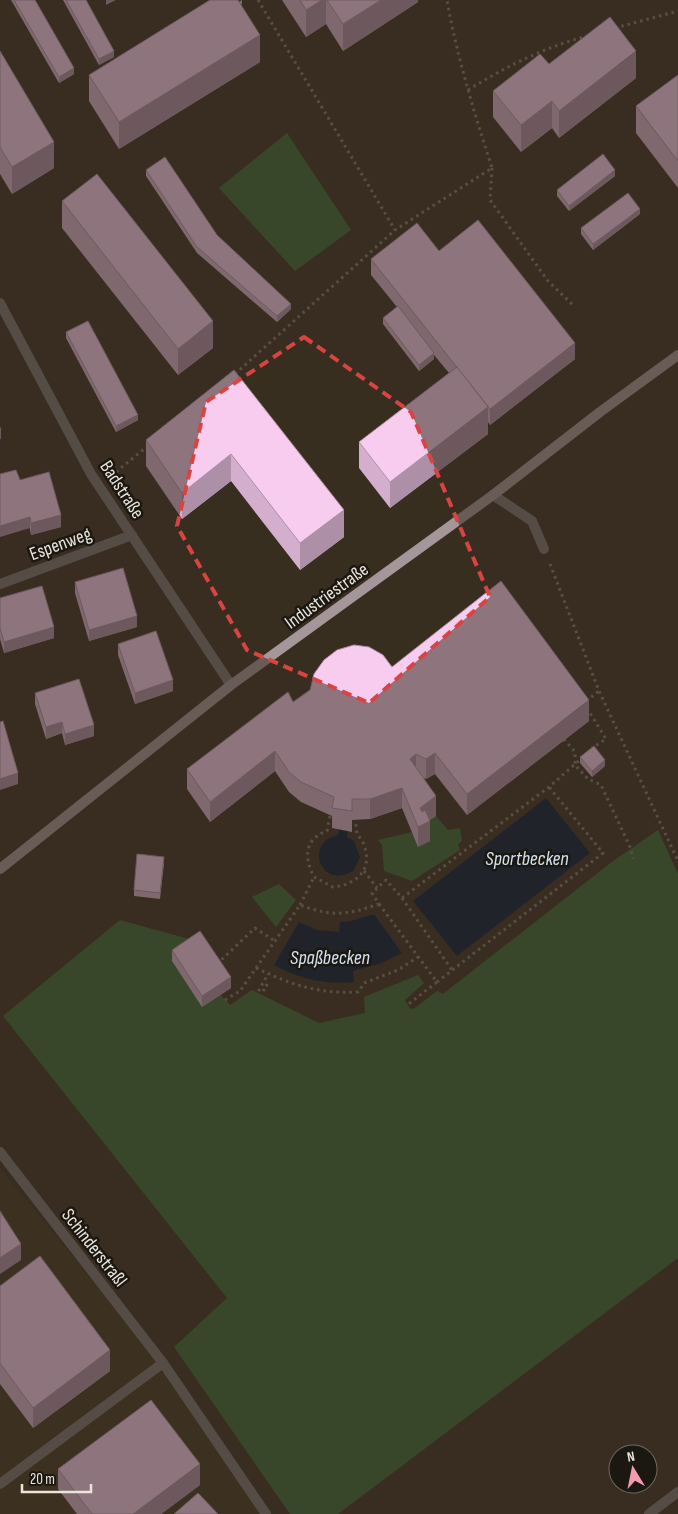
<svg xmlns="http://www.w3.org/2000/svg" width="678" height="1514" font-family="'Sofia Sans Condensed',sans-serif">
	<rect width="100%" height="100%" fill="#382e20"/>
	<!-- built -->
	<path fill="#41341f" d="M0,1168l151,184 114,162h-265z"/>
	<!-- green -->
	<g fill="#396635">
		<path d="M287,133l64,97 -56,41 -76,-83z"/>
		<path d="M436,816l12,14 12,-2 2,13 -4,3 2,6 -48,31 -28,-10 -2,-26 -4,-5 34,-8 7,15 11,-6 -10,-13z"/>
		<path d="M658,830l20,44v384l-340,256h-48l-116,-167 53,-49 -224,-282 117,-96 80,22 21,53 9,10 22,-15 67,33 46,-10 -1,-16 54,-22 6,8 -19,17 5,9 5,-1 22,-17 6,3 170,-133z"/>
		<path d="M279,884l17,16 -20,27 -24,-30z"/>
	</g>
	<!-- water -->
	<g fill="#031937">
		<path d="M546,798l44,55 -133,103 -44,-55z"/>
		<path d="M341,818l8,1 -2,18 7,4 6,16 -6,13c-31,22 -52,-27 -16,-35z"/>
		<path d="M374,914l28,39 -20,10 -29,8 1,11c-29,3 -55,-3 -80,-17l25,-43 18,8 22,2 1,-10 11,-1z"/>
	</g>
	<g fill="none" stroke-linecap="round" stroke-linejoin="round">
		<!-- path -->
		<g stroke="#80776b" stroke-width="3" stroke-dasharray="2.5 4" stroke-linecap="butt">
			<path d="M258,0l137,230"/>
			<path d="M615,28l63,-17"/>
			<path d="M468,90c37,-23 77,-43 119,-54"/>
			<path d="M492,168l-2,32 58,81 26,25"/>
			<path d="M235,374l160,-144 97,-62c-18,-56 -35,-111 -45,-168"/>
			<path d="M111,476l38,-31"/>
			<path d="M550,564l49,127 79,170"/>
			<path d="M586,701l13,-10"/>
			<path d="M587,708l19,31 -14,9"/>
			<path d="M564,739l11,13v13l13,14 13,6 30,64 2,10"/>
			<path d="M330,816l-3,15c-23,8 -23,27 -13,46l19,10c21,-2 39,-15 32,-39 -4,-14 -10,-9 -9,-28"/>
			<path d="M364,871l13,17"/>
			<path d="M402,898l50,72"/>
			<path d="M379,904l58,78 -31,24"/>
			<path d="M300,905l14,-28"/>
			<path d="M217,964l38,-36 20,13"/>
			<path d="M256,968c36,17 62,26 102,24l6,-9 34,-13 20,-13"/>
			<path d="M437,982l166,-129 -54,-66"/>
			<path d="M268,986l-2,-1 -3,7 -4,-2 9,-16"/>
			<path d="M225,1000l15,-9 60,-86c32,12 47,10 79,-1l-7,-11 14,-13 16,18 147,-111 33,-29"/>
		</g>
		<!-- lane -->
		<path stroke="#7b7174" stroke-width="10" d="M493,495l39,26 12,28"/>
		<!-- street -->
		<g stroke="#7b7174" stroke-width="10">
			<path d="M0,303l91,171 140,211"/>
			<path d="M0,584l132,-49"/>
			<path d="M0,1152l163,211 103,151"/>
			<path d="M0,1484l163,-121"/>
			<path d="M649,1514l29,-22"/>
		</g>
		<!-- secondary -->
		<path stroke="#a5969a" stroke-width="10" d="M0,869l231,-184 262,-190 107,-83 78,-57"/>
	</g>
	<!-- wall -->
	<g fill="#d4afcd">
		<path d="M11,0h24l39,74 -15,9z"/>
		<path d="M63,0h23l28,57 -15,8z"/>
		<path d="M242,0v4h-1l19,58 -141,87 -30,-48v-26z"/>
		<path d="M282,0h136v2l-75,49 -17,-27 -20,13z"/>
		<path d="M0,51l54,117 -42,26 -12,-20z"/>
		<path d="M549,64l87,14 -77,60 -7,-10 -31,24 -28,-35v-26z"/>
		<path d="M678,75v113l-42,-55v-27z"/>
		<path d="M146,170l71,65 74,74 -14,13 -80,-69 -51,-77z"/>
		<path d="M615,176l-46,35 -12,-15v-6z"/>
		<path d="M62,201l151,147 -35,27 -116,-147z"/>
		<path d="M640,214l-47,36 -12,-16v-6z"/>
		<path d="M439,251l136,108 -85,66 -2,-3v12l-98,74 -31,-40v-26l90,-69 -15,-18v4l-15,12 -36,-47v-6l14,-11 -26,-32v-16z"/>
		<path d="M66,332l72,88 -22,12 -50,-94z"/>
		<path d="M234,370l110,167 -44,33 -69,-89 -49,38 -36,-53v-26z"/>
		<path d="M20,480l41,47 -30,8z"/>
		<path d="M75,582l62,45 -48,14 -14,-48z"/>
		<path d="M0,598l54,40 -50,15 -4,-14z"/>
		<path d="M118,644l55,47 -38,13 -17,-49z"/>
		<path d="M392,667l197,54 -122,94 -32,-41 -9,5 -2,-1 12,38 -6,4v21l-12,6 -16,-39 -32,11 -18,1v12l-20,-4v-12l-31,-14 -12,-10 -14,-21 -65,51 -23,-33v-20l106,-67z"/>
		<path d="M35,693l59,43 -29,9 -3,-12 -16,6 -11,-35z"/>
		<path d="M580,757l25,9 -13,11 -12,-14z"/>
		<path d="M164,863l-4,36 -26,-3v-6z"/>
		<path d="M172,950l59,38 -29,19 -30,-46z"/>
		<path d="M0,1286l110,85 -77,57 -33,-44z"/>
		<path d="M58,1469l142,16 -39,29h-84l-19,-25z"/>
	</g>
	<!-- shaded-wall -->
	<g fill="#ad8fa7">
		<path d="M106,0h10l-10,5z"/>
		<path d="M322,0h4v24l-20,13v-27z"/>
		<path d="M381,0h37v2l-75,49v-27z"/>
		<path d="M260,35v27l-141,87v-27z"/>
		<path d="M114,51v6l-15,8v-6z"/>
		<path d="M636,51v27l-77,60v-27z"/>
		<path d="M74,68v6l-15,9v-6z"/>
		<path d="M552,101v27l-31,24v-27z"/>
		<path d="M54,142v26l-42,26v-27z"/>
		<path d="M615,170v6l-46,35v-5z"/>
		<path d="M640,209v5l-47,36v-6z"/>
		<path d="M291,304v5l-14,13v-6z"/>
		<path d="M213,321v27l-35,27v-26z"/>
		<path d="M575,343v16l-85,66v-16z"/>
		<path d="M434,353v6l-15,12v-6z"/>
		<path d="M488,407v27l-98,74v-26z"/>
		<path d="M138,415v5l-22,12v-6z"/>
		<path d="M1,427v12h-1v-11z"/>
		<path d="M231,454v27l-49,38v-26z"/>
		<path d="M344,510v27l-44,33v-27z"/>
		<path d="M61,515v12l-30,8v-12z"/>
		<path d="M30,517v11l-30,9v-11z"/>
		<path d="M137,616v11l-48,14v-11z"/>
		<path d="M54,627v11l-50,15v-11z"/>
		<path d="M173,680v11l-38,13v-11z"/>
		<path d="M589,700v21l-122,94v-21z"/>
		<path d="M62,722v11l-16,6v-12z"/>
		<path d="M94,725v11l-29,9v-11z"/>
		<path d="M275,751v20l-65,51v-20z"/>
		<path d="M435,753v21l-9,5v-20z"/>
		<path d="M416,754v20l-6,-15z"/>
		<path d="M605,760v6l-13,11v-6z"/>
		<path d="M18,773v11l-18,6v-11z"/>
		<path d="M402,788v20l-32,11v-20z"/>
		<path d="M436,796v20l-9,6 3,-1v20l-12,6v-20l2,-19z"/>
		<path d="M231,977v11l-29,19v-11z"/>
		<path d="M21,1244v16l-21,14v-16z"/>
		<path d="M110,1350v21l-77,57v-20z"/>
		<path d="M200,1464v21l-39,29h-28z"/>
	</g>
	<!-- building -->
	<g fill="#f7ccee" stroke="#ad8fa7">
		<path d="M14,0h21l39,68 -15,9z"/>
		<path d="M66,0h20l28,51 -15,8z"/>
		<path d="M210,0h28l22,35 -141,87 -30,-47z"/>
		<path d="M300,0h22l-16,10z"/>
		<path d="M327,0h54l-38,24z"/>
		<path d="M610,17l26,34 -77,60 -7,-10 -31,24 -28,-34 47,-37 9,10z"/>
		<path d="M0,51l54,91 -42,25 -12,-20z"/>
		<path d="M678,75v86l-42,-55z"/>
		<path d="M603,154l12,16 -46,36 -12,-16z"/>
		<path d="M165,157l52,78 74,69 -14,12 -80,-69 -51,-77z"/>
		<path d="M97,174l116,147 -35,28 -116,-148z"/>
		<path d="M628,193l12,16 -47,35 -12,-16z"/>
		<path d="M478,220l97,123 -85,66 -119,-150 46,-36 22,28z"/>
		<path d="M398,306l36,47 -15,12 -36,-47z"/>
		<path d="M88,321l50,94 -22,11 -50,-94z"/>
		<path d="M457,367l31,40 -98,75 -31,-40z"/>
		<path d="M234,370l110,140 -44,33 -69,-89 -49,39 -36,-53z"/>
		<path d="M16,470l4,10 29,-8 12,43 -30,8 -1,-6 -30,9v-52z"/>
		<path d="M123,568l14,48 -48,14 -14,-48z"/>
		<path d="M501,581l88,119 -122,94 -32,-41 -9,6 -10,-5 -6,5 26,37 -16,12 2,4 3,-2 5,11 -12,6 -16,-39 -32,11h-18v12l-20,-3 2,-11 -33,-15 -12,-10 -14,-21 -65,51 -23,-33 101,-77 5,10 17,-12 4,-16 10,-14 13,-10 17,-5 15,2 14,8 9,12z"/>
		<path d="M42,586l12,41 -50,15 -4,-14v-30z"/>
		<path d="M156,631l17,49 -38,13 -17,-49z"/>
		<path d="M79,679l15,46 -29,9 -3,-12 -16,5 -11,-34z"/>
		<path d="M3,721l15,52 -18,6v-57z"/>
		<path d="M594,746l11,14 -13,11 -12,-14z"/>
		<path d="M137,854l27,3 -4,36 -26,-3z"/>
		<path d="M200,931l31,46 -29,19 -30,-46z"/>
		<path d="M0,1211l21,33 -21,14z"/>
		<path d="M40,1256l70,94 -77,58 -33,-45v-77z"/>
		<path d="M151,1400l49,64 -67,50h-41l-34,-45z"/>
		<path d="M198,1493l20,21h-44z"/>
	</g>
	<!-- marked area -->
	<path d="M0 0H678V1514H0ZM304,337l107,75 79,185 -121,106 -122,-53 -70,-124 29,-124z" fill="#382e20" fill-opacity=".55" fill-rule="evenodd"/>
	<path fill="none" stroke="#d94443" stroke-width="4" stroke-dasharray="10 6" stroke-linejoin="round" d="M304,337l107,75 79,185 -121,106 -122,-53 -70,-124 29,-124z"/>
	<g text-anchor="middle" stroke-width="5" stroke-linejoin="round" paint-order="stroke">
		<!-- street labels -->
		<g font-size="19" fill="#eae4db" stroke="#1b1711">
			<text transform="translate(123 489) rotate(57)" y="7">Badstraße</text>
			<text transform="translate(60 543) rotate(-20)" y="7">Espenweg</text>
			<text transform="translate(326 595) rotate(-36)" y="7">Industriestraße</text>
			<text transform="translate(95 1247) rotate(52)" y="7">Schinderstraßl</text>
		</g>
		<!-- water labels -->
		<g font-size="20" font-style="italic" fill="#d4e1f2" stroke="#1b1711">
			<text x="527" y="865">Sportbecken</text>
			<text x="330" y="964">Spaßbecken</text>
		</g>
	</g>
	<!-- north arrow -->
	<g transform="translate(633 1469) rotate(350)"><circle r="24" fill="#1b1711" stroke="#6e6962"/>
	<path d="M0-4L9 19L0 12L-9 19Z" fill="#f29aaf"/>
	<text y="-8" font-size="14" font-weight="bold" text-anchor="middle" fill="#eae4db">N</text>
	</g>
	<!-- scale -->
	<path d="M22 1484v8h69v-8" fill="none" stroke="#eae4db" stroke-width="2.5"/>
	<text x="30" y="1484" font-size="15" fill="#eae4db" stroke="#1b1711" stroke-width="4" paint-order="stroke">20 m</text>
</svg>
